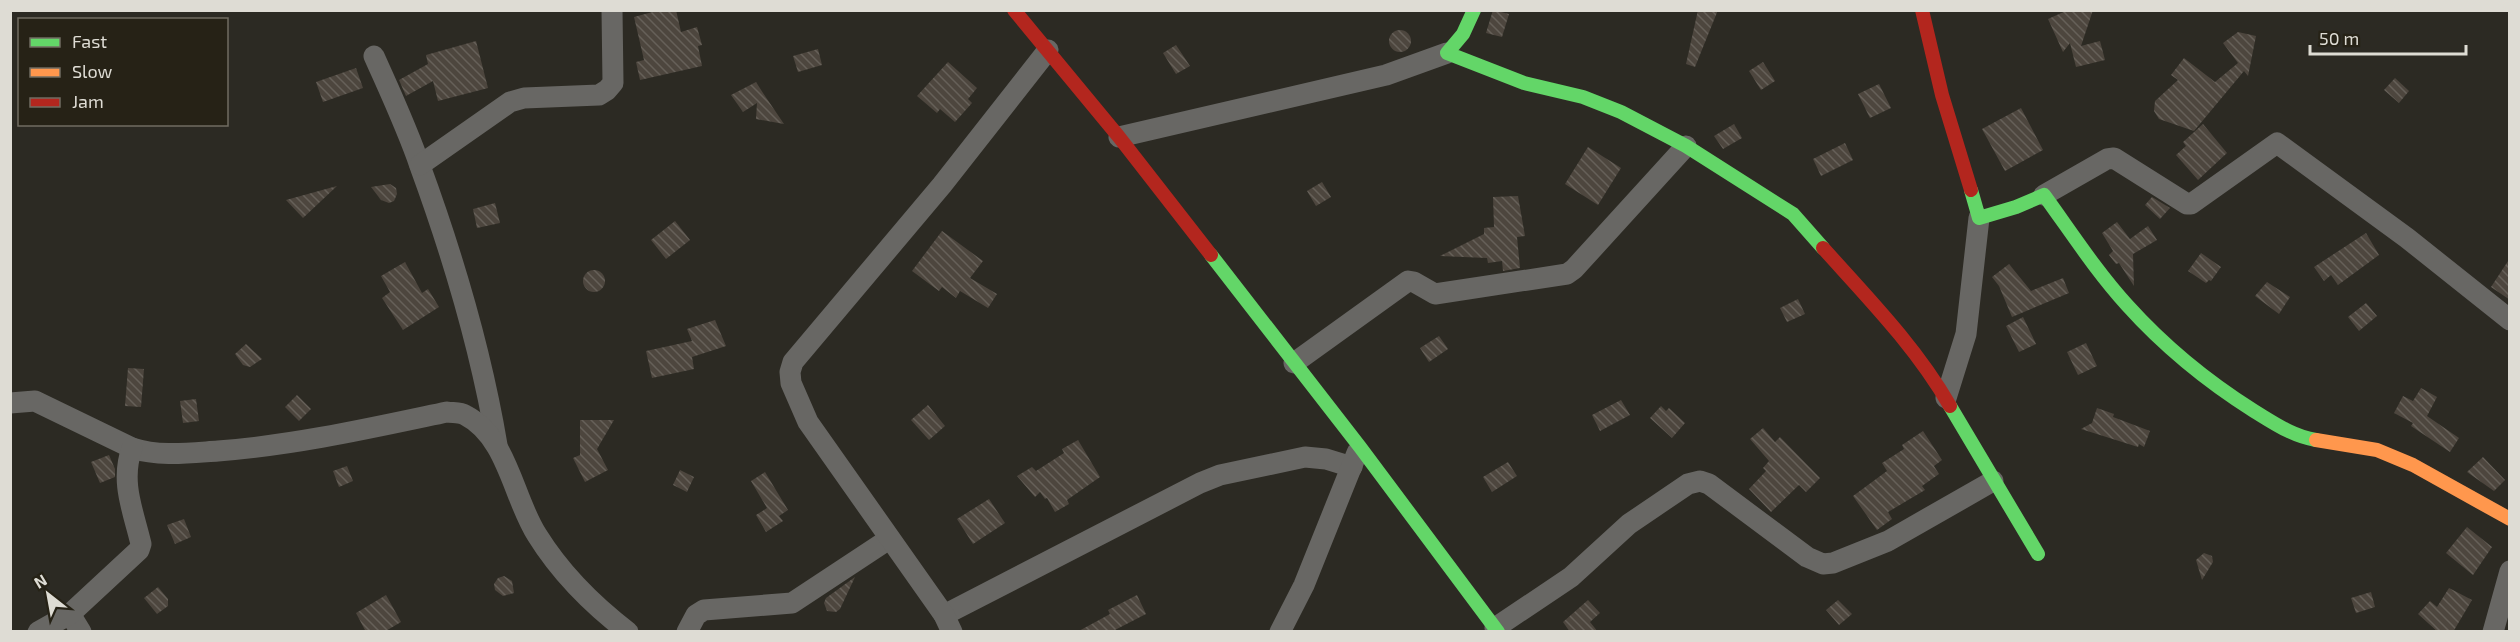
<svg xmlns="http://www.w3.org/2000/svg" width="2520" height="642" font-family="'Exo 2',sans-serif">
	<defs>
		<pattern id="building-back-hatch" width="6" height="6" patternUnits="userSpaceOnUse" patternTransform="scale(1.5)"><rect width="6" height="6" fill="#4d463e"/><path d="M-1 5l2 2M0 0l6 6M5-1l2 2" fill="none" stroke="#666059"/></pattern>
	</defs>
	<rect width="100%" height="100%" fill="#2c2a23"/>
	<!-- building -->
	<g fill="url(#building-back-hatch)">
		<path d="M660,10h16l5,22 16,-5 5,18 -4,1 4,20 -62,14 -4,-18 8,-2 -10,-43z"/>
		<path d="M1493,10l16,4 -7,23 -16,-4z"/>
		<path d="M1698,10h20l-23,57 -9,-3z"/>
		<path d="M2068,10h25l-12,36 19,-5 5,19 -29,7 -6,-24 -7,9 -15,-33z"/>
		<circle cx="1400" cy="41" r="11"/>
		<path d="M2238,32l18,4 -8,40 -4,-5 -50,60 -35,-12 -5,-8 1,-10 23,-21 -7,-5 13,-17 31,24 23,-19 -15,-20z"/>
		<path d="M476,41l12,47 -50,13 -5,-20 -27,15 -7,-16 29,-16 -2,-9z"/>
		<path d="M1176,45l14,21 -14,8 -13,-21z"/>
		<path d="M818,49l4,16 -24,7 -5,-16z"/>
		<path d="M948,62l29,26 -9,11 4,4 -17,19 -15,-13 -3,4 -20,-17z"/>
		<path d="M1763,62l12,19 -14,9 -12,-19z"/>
		<path d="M356,68l7,20 -40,14 -7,-20z"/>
		<path d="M2395,78l14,13 -10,12 -15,-13z"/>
		<path d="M756,82l7,11 21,31 -28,-5 1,-16 -14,9 -12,-17z"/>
		<path d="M1879,84l12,24 -21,10 -12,-24z"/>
		<path d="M2021,108l22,42 -38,21 -23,-42z"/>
		<path d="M1734,124l8,14 -19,11 -9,-13z"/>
		<path d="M2203,124l24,29 -29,27 -22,-25 10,-9 -3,-4z"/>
		<path d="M1845,143l8,17 -32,16 -8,-17z"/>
		<path d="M1588,147l33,21 -23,37 -33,-21z"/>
		<path d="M1322,182l9,15 -15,9 -9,-15z"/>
		<path d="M390,184l6,4 1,6 -3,7 -5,2 -8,-3 -10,-13z"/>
		<path d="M337,186l-34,32 -17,-18z"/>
		<path d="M1518,196l7,40 -8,1 3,31 -17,3 -1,-10 -14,2 -1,-5 -47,-2 44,-22v-6l10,-1 -1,-30z"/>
		<path d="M2152,197l18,11 -10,11 -15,-14z"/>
		<path d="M495,203l5,20 -23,5 -4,-19z"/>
		<path d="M675,221l15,19 -24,19 -15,-19z"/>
		<path d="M2117,222l13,17 18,-13 9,14 -24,14 1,32 -15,-23 -3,1 -7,-9 4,-4 -11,-18z"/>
		<path d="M942,231l41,30 -13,17 27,16 -9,14 -28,-17 -4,7 -14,-11 -3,4 -27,-20z"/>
		<path d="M2366,233l13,22 -41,30 -7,-10 -7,6 -10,-14z"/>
		<path d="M2201,253l20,14 -10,14 -2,-1 -3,3 -18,-12z"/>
		<path d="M2510,258v42l-19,-13z"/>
		<path d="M405,262l17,31 6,-4 11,18 -36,23 -21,-32 8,-6 -9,-16z"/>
		<path d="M2009,264l22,27 32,-13 6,15 -57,24 -13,-31 -7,-9z"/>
		<circle cx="594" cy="281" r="11"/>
		<path d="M2267,282l23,15 -11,17 -24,-18z"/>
		<path d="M1798,299l7,15 -18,8 -7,-14z"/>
		<path d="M2366,303l11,13 -18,15 -11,-14z"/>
		<path d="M2023,317l13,27 -17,8 -13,-26z"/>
		<path d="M715,320l11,26 -34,11 2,12 -42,9 -6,-27 46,-10 -5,-12z"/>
		<path d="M1439,336l9,13 -19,13 -9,-14z"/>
		<path d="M2086,343l11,23 -19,9 -11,-23z"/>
		<path d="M246,344l16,15 -12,8 -7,-2 -8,-11z"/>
		<path d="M128,368l16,1 -3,38 -16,-1z"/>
		<path d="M2421,388l16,9 -10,19 32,22 -9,14 -39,-26 2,-3 -19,-10 9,-17 10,5z"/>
		<path d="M297,395l14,14 -12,12 -14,-14z"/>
		<path d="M196,399l3,22 -16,2 -3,-22z"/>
		<path d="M1621,400l9,15 -30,16 -8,-16z"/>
		<path d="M928,405l17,21 -16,14 -18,-20z"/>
		<path d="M1661,406l5,5 3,-3 16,15 -13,15 -22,-20z"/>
		<path d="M2097,408l17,6 -1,3 37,14 -6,16 -5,-3 -1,3 -57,-18 11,-6z"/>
		<path d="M580,420h34l-17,29 11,21 -23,12 -12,-24 7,-3z"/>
		<path d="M1763,428l12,14 5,-5 40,41 -14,14 -7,-7 -28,27 -22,-23 17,-18 -3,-3 6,-7 -19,-22z"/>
		<path d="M1923,431l19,29 -8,6 5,8 -17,12 3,4 -37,22 4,7 -15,11 -24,-34 34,-25 -5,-8 22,-14 -2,-4z"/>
		<path d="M1078,440l22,37 -33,23 2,4 -14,8 -8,-14 -2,1 -5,-7 -5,5 -18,-21 15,-9 4,4 28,-18 -2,-4z"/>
		<path d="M109,455l6,14v8l-15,6 -9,-21z"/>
		<path d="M2483,457l22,23 -11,11 -27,-19z"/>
		<path d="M1508,462l9,14 -25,16 -9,-15z"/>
		<path d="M347,466l6,15 -14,6 -6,-16z"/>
		<path d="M680,470l14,7 -7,15 -14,-7z"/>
		<path d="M765,472l23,38 -9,6 4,5 -17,11 -10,-17 11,-7 -16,-27z"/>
		<path d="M989,499l16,24 -32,21 -16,-25z"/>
		<path d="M184,519l7,18 -16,7 -8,-19z"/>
		<path d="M2467,527l25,20 -19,28 -27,-22z"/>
		<path d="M2204,553l8,3 1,6 -11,18 -6,-20z"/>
		<path d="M504,576l8,5 2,12 -11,3 -8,-6 -1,-6 4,-6z"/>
		<path d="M855,577l-15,32 -4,3 -9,-1 -3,-8 2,-5z"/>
		<path d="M158,587l10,12v7l-11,8 -13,-16z"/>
		<path d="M2449,588l23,12 -19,32h-15l-20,-18 12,-13 7,6z"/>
		<path d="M2371,592l4,15 -19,6 -5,-15z"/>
		<path d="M386,595l15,27 -17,10h-18l-10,-19z"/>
		<path d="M1137,595l9,19 -35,18h-34l33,-18 -2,-4z"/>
		<path d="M1588,600l12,13 -10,9 8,10h-28l-7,-10z"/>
		<path d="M1838,600l14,14 -13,11 -13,-15z"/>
	</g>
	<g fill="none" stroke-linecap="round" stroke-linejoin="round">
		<!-- street -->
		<g stroke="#686764" stroke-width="21">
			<path d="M374,56c16,36 33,72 46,110 33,90 61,184 77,279"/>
			<path d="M1119,137l267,-62 61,-22"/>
			<path d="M420,165l90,-63 14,-4 75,-3 8,-5 6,-7 -1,-73"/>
			<path d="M2044,195l63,-36 7,-1 73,46h4l86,-61 130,95 103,82"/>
			<path d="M1294,363l114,-82 6,1 21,12 132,-20 7,-5 112,-123"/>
			<path d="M1946,398l20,-64 13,-116"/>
			<path d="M10,403l25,-2 97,47c28,9 57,5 86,3 78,-6 153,-23 229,-39 6,1 13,0 18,3 43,22 48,83 72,120 23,37 57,71 91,97"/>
			<path d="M70,614l11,18"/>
			<path d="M944,615l256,-132 20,-8 85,-18 21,2 26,8"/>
			<path d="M1495,628l76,-51 58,-53 59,-40 12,-3 9,3 98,73 16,7 10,-1 55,-22 105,-60"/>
			<path d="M38,632l32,-18 69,-64 2,-6c-8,-34 -21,-62 -9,-96"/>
			<path d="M687,632l9,-17 8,-5 88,-7 97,-64"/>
			<path d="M952,632l-8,-17 -136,-193 -17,-39 -1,-11 3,-10 149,-177 106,-135"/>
			<path d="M1280,632l24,-47 53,-132"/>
			<path d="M2493,632l17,-61"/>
		</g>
		<!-- fast -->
		<g stroke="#63d668" stroke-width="14">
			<path d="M1474,10l-11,24 -16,19 77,30 59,14 38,15 65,34 107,68 30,34"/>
			<path d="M1971,190l8,28 37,-11 28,-12c27,37 52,76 83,110 36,40 81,77 127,106 20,12 38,25 62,29"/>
			<path d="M1211,255l149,192 138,185"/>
			<path d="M1950,406l88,148"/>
		</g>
		<!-- slow -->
		<path stroke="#ff974d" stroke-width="14" d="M2316,440l61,10 36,15 97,54"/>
		<!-- jam -->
		<g stroke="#b3261e" stroke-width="14">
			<path d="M1014,10l105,127 92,118"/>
			<path d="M1922,10l20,85 29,95"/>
			<path d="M1823,248c45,50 93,99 127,158"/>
		</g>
	</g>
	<!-- border -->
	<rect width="2520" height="642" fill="none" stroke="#dedcd4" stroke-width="24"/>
	<!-- legend -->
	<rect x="18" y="18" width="210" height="108" fill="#262216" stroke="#706c62" stroke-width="1.5"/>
	<rect x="30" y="38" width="30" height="9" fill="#63d668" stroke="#706c62" stroke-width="1.5"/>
	<text x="72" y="48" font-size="18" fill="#dedcd4">Fast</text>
	<rect x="30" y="68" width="30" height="9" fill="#ff974d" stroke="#706c62" stroke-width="1.5"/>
	<text x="72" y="78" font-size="18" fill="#dedcd4">Slow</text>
	<rect x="30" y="98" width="30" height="9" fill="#b3261e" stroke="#706c62" stroke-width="1.5"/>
	<text x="72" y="108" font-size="18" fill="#dedcd4">Jam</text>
	<!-- north arrow -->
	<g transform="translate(48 594) rotate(329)" stroke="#262216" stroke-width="4.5" paint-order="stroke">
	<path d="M0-4.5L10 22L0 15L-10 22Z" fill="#dedcd4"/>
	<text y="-9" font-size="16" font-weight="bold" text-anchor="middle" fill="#dedcd4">N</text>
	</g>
	<!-- scale -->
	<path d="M2310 45v9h156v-9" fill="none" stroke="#dedcd4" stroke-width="3"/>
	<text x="2319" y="45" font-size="18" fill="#dedcd4" stroke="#262216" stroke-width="4.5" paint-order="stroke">50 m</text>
</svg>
